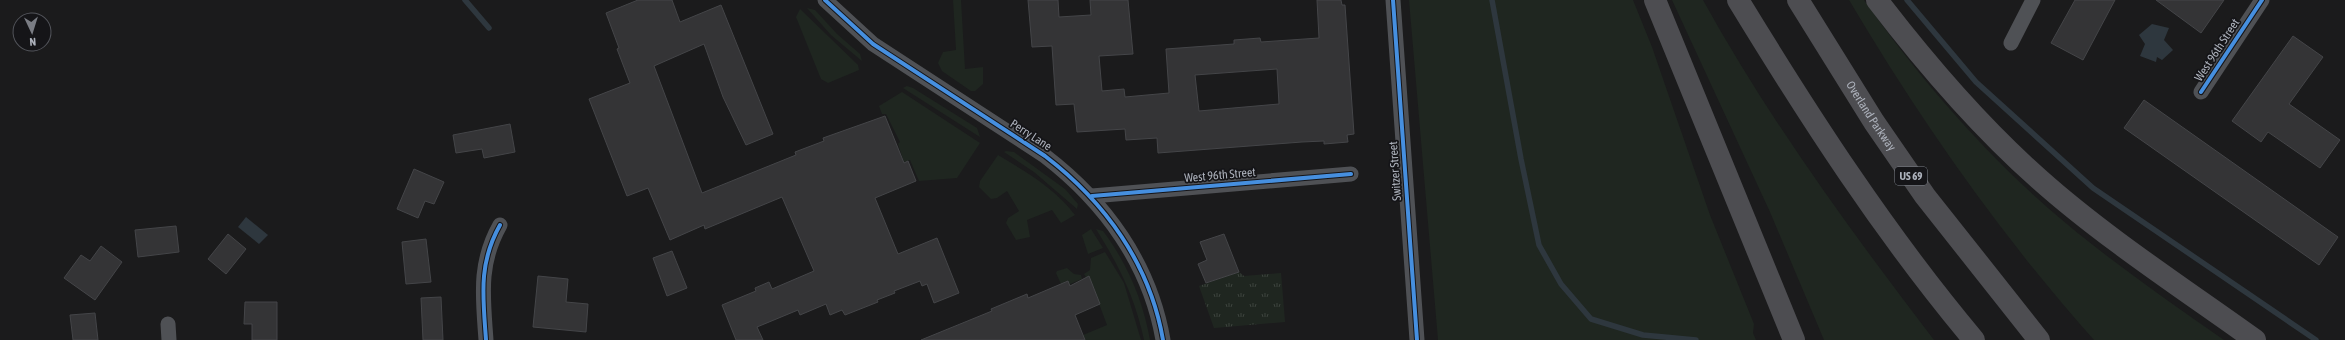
<svg xmlns="http://www.w3.org/2000/svg" width="2345" height="340" font-family="'Asap Condensed',sans-serif">
	<defs>
		<pattern id="park-tufts" width="24" height="20" patternUnits="userSpaceOnUse"><rect width="24" height="20" fill="#1f2620"/><path d="M3 7l-1-3M5 7V3M7 7l1-3M15 17l-1-3M17 17v-4M19 17l1-3" fill="none" stroke="#3d433e"/></pattern>
	</defs>
	<rect width="100%" height="100%" fill="#1b1b1c"/>
	<!-- green -->
	<g fill="#1f2620">
		<path d="M953,0h8l4,69 18,-2v17l-8,7h-4l-29,-20 -4,-8 5,-11 13,-2z"/>
		<path d="M1409,0h224l19,47 58,168 44,109 -1,9 3,7h-318z"/>
		<path d="M1672,0h31c67,121 147,230 231,340h-110l-54,-128z"/>
		<path d="M1849,0h15c53,75 115,147 184,208 55,48 116,90 176,132h-130c-93,-104 -174,-220 -245,-340z"/>
		<path d="M807,8l8,2 22,24 23,20 2,7 -31,-26z"/>
		<path d="M800,9l58,56 1,5 -31,13 -7,-4 -25,-62z"/>
		<path d="M907,86l6,2 64,40 3,9 -77,-49z"/>
		<path d="M902,92l78,51 -23,35 -38,3 -9,-21 -6,2 -6,-18 2,-2 -14,-28h-4l-3,-8z"/>
		<path d="M1006,151l8,1 51,37 13,15 -1,5 -43,-37 -30,-20z"/>
		<path d="M998,155c28,17 57,33 77,60l-14,8 -9,-13 -25,10 3,17 -14,3 -10,-17 2,-5 11,-7 -12,-20 -10,7 -6,1 -12,-12 1,-6z"/>
		<path d="M1091,229l12,19 -15,6 -6,-19z"/>
		<path d="M1096,229l7,2c24,32 40,69 47,109h-6c-9,-43 -25,-74 -48,-111z"/>
		<path d="M1105,252l19,31 17,57h-56l-2,-5 24,-10 -18,-48h-3l-2,-3 6,-4 1,-12z"/>
		<path d="M1067,268l7,6 7,1 1,4 -12,5 -2,-3 -7,3 -5,-11 1,-2z"/>
	</g>
	<!-- park -->
	<path fill="url(#park-tufts)" d="M1239,272l5,4 37,-3 4,49 -71,6 -15,-42z"/>
	<!-- water -->
	<g fill="#2e373e">
		<path d="M2152,24l17,4 -5,12 9,10 -11,10 -5,-3 -1,5 -16,-6 5,-12 -6,-9z"/>
		<path d="M246,217l22,18 -9,9 -21,-17z"/>
	</g>
	<g fill="none" stroke-linecap="round" stroke-linejoin="round">
		<!-- stream -->
		<g stroke="#2e373e" stroke-width="5.5">
			<path d="M465,0l24,28"/>
			<path d="M1492,0l29,159 18,86 22,39 30,35 52,16 53,5"/>
			<path d="M1907,0l69,82 117,106 223,152"/>
		</g>
	</g>
	<!-- building -->
	<g fill="#343436" stroke="#444548" fill-rule="evenodd">
		<path d="M638,0h34l8,22 41,-17 52,129 -27,11 -23,-48 -19,-53 -50,22 48,127 94,-38 -1,-3 29,-11 -1,-3 62,-22 19,47 4,-2 8,20 -41,17 23,56 39,-16 22,55 -25,10 -7,-19 -5,2 -2,-5 -26,10 1,2 -18,7 1,2 -33,13 -3,-5 -12,5 -4,-11 -26,11 -2,-5 -41,17 6,13h-27l-14,-35 34,-14 -1,-3 14,-6 3,7 42,-18 -32,-74 -77,32 -1,-4 -34,15 -22,-52 -21,8 -38,-97 41,-16 -13,-34 2,-1 -13,-35z"/>
		<path d="M1028,0h30l1,17 32,-2 -1,-15h38l5,54 -34,2 3,35 22,-2 1,8 44,-4 -3,-44 68,-5v-4l26,-2 1,4 58,-4 -2,-38h24l1,5h3l9,129 -7,1 1,7 -24,2v-3l-22,1 -144,11 -1,-15 -31,2 -1,-11 -48,3 -3,-28 -18,1 -4,-59 -20,1zM1277,69l2,35 -80,7 -4,-36z"/>
		<path d="M2075,0h40l-32,60 -32,-17z"/>
		<path d="M2156,0h68l-23,33z"/>
		<path d="M2293,36l30,21 -34,47 51,36 -20,28 -52,-36 -7,10 -29,-21z"/>
		<path d="M2144,100l194,137 -19,28 -195,-137z"/>
		<path d="M510,124l5,28 -31,6 -2,-9 -26,4 -3,-18z"/>
		<path d="M414,169l30,13 -10,22 -9,-3 -7,17 -21,-9z"/>
		<path d="M176,226l3,26 -41,5 -3,-27z"/>
		<path d="M228,234l18,15 -20,25 -18,-15z"/>
		<path d="M1224,234l15,38 -33,11 -8,-19 9,-4 -7,-18z"/>
		<path d="M426,239l5,43 -25,2 -4,-42z"/>
		<path d="M101,246l21,16 -27,38 -31,-22 17,-23 9,6z"/>
		<path d="M672,251l15,37 -20,8 -14,-38z"/>
		<path d="M538,276l30,3 -2,23 22,2 -2,28 -53,-5z"/>
		<path d="M1089,276l11,28 -25,11 10,25h-164l71,-29 -1,-2 36,-15 1,4 40,-17 2,5z"/>
		<path d="M441,297l2,43h-20l-2,-42z"/>
		<path d="M245,302h32v38h-25v-16h-8z"/>
		<path d="M95,313l3,27h-25l-3,-25z"/>
	</g>
	<g fill="none" stroke-linecap="round" stroke-linejoin="round">
		<!-- street -->
		<g stroke="#4f5155" stroke-width="15">
			<path d="M825,0l48,44 172,112c60,46 105,108 118,184"/>
			<path d="M1393,0l24,340"/>
			<path d="M2011,43l22,-43"/>
			<path d="M2201,92l61,-92"/>
			<path d="M1092,196l259,-22"/>
			<path d="M168,324l1,16"/>
			<path d="M486,340c-3,-43 -8,-76 14,-115"/>
		</g>
		<!-- highway -->
		<g stroke="#4d4d51" stroke-width="22">
			<path d="M1655,0l139,340"/>
			<path d="M1738,0c72,118 147,234 236,340"/>
			<path id="s1" d="M1798,0l76,122 51,74 114,144"/>
			<path d="M1877,0c49,64 101,125 162,179 65,58 145,110 216,161"/>
		</g>
		<!-- cycleway casing -->
		<g stroke="#151518" stroke-width="6">
			<g id="cycleway">
				<path d="M825,0l48,44 172,112c60,46 105,108 118,184"/>
				<path d="M1393,0l24,340"/>
				<path d="M2201,92l61,-92"/>
				<path d="M1092,196l259,-22"/>
				<path d="M486,340c-3,-43 -8,-76 14,-115"/>
			</g>
		</g>
		<!-- cycleway -->
		<use href="#cycleway" stroke="#468fdf" stroke-width="4"/>
	</g>
	<g text-anchor="middle" stroke-width="3.5" stroke-linejoin="round" paint-order="stroke">
		<!-- shield labels -->
		<rect fill="#151518" stroke="#7f838b" stroke-width="1" x="1895" y="167" width="32" height="18" rx="3"/>
		<g font-size="11" font-weight="bold" fill="#adb2bc">
			<text x="1911" y="180">US 69</text>
		</g>
		<!-- street labels -->
		<g font-size="12" fill="#adb2bc" stroke="#151518">
			<text transform="translate(2217 50) rotate(-57)" y="4">West 96th Street</text>
			<text dy="4" stroke="none"><textPath href="#s1" startOffset="137">Overland Parkway</textPath></text>
			<text transform="translate(1031 135) rotate(33)" y="4">Perry Lane</text>
			<text transform="translate(1395 171) rotate(-94)" y="4">Switzer Street</text>
			<text transform="translate(1220 175) rotate(-5)" y="4">West 96th Street</text>
		</g>
	</g>
	<!-- north arrow -->
	<g transform="translate(32 32) rotate(176)"><circle r="19" fill="#151518" stroke="#52545a"/>
	<path d="M0-3L7 15L0 10L-7 15Z" fill="#7a7d84"/>
	<text y="-6" font-size="11" font-weight="bold" text-anchor="middle" fill="#adb2bc">N</text>
	</g>
</svg>
